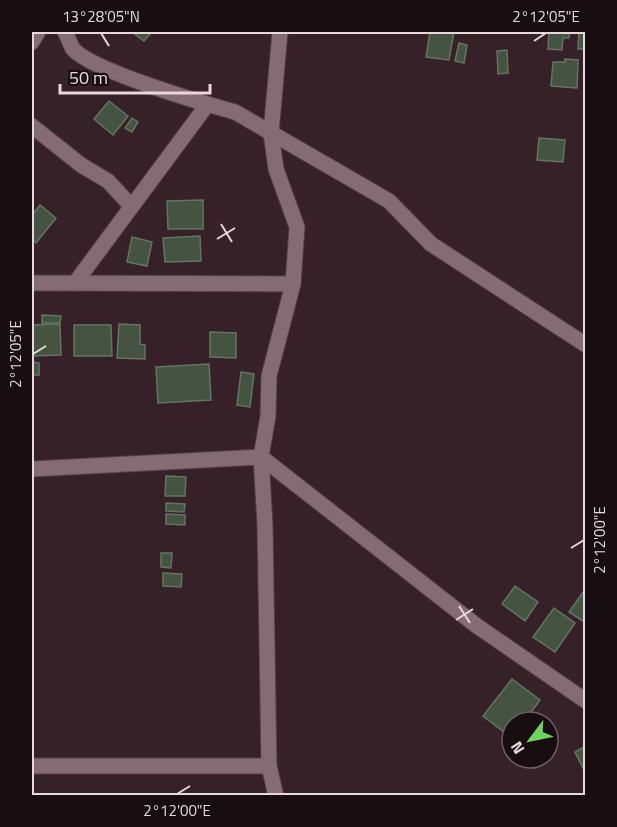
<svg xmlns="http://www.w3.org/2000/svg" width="617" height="827" font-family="'Titillium Web',sans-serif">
	<rect width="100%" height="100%" fill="#372128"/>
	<!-- building -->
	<g fill="#455442" stroke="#647461" stroke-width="1.5">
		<path d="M132,32h20l-8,9z"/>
		<path d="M430,32h24l-5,28 -23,-3z"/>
		<path d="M549,32h21l-1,6h-6l-1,12 -14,-1z"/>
		<path d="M579,32h7v17h-8z"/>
		<path d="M459,43l8,2 -3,18 -9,-2z"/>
		<path d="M507,50l1,23 -10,1 -1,-23z"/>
		<path d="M565,59l13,1 -1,28 -26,-2 2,-24h12z"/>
		<path d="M109,101l19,15 -15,19 -19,-16z"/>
		<path d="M132,118l6,4 -6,10 -7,-4z"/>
		<path d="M539,138l26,2 -2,22 -26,-2z"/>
		<path d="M203,200v29h-35l-1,-28z"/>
		<path d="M40,205l16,13 -20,25 -4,-4v-24z"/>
		<path d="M200,236l1,25 -36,1 -2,-24z"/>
		<path d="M132,237l20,5 -5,24 -20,-4z"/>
		<path d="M42,315l19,1 -1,7h-18z"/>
		<path d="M60,324l1,31 -29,1v-31z"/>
		<path d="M119,324l21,1v19l5,1v14l-28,-1z"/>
		<path d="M74,325h37l1,31h-38z"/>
		<path d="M210,332l26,1v25l-26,-1z"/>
		<path d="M32,362l7,1v12h-7z"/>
		<path d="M209,364l2,36 -53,3 -2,-36z"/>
		<path d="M241,372l13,2 -4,33 -13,-2z"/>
		<path d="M166,476l20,1 -1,19h-20z"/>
		<path d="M166,503l19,1 -1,8 -18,-1z"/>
		<path d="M166,514l19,1v10l-19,-1z"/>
		<path d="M161,553h11l-1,15 -10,-1z"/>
		<path d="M163,573l19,1 -1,13 -18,-1z"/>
		<path d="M515,586l23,16 -13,19 -23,-17z"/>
		<path d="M584,591l2,1v31l-17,-11z"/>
		<path d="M554,608l21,15 -20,29 -22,-15z"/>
		<path d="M512,679l28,21 -16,22h-12v16l-29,-22z"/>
		<path d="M586,746v28l-11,-22z"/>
	</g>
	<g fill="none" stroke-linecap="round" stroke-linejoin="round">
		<!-- minor casing -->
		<g stroke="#524046" stroke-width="17">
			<g id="minor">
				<path d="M65,32c3,5 5,12 8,17 20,22 129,54 162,63l154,89 42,43 155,101"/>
				<path d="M32,42l6,-10"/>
				<path d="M32,126l49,39 27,16 23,25"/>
				<path d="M32,283l261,1"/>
				<path d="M75,283l132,-178"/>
				<path d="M32,469l229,-12 216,169 109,75"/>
				<path d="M32,766h237"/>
				<path d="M276,796l-7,-30 -4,-241 -4,-68 7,-41 1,-40 24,-92 4,-57 -21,-58 -5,-36 9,-101"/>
			</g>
		</g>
		<!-- minor -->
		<use href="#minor" stroke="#856b73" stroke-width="15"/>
	</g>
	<!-- ticks -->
	<path fill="none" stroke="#e7d8dc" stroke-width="2" d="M101,33l8,13M534,41l12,-8M221,224l11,18M217,239l18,-11M33,354l13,-8M571,548l13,-8M459,606l11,17M456,620l17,-11M177,794l13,-8"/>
	<!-- border -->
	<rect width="617" height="827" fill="none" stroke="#180e11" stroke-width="66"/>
	<!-- north arrow -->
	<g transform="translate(530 740) rotate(238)"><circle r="28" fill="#180e11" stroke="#6b5f62" stroke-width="1.5"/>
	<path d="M0-4.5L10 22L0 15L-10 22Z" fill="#6fd35f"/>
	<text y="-9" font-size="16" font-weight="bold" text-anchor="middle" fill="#e7d8dc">N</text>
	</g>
	<!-- scale -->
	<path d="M60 84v9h150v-9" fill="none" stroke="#e7d8dc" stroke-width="3"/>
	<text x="69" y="84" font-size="18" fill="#e7d8dc" stroke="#180e11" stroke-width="4.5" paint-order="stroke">50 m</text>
	<rect x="33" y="33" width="551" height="761" fill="none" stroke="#e7d8dc" stroke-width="2"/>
	<g font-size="15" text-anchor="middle" fill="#e7d8dc">
		<text x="101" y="22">13°28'05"N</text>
		<text x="546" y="22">2°12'05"E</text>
		<text transform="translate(16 354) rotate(-90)" y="5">2°12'05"E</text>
		<text transform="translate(600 540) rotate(-90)" y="5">2°12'00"E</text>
		<text x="177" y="816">2°12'00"E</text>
	</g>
</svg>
